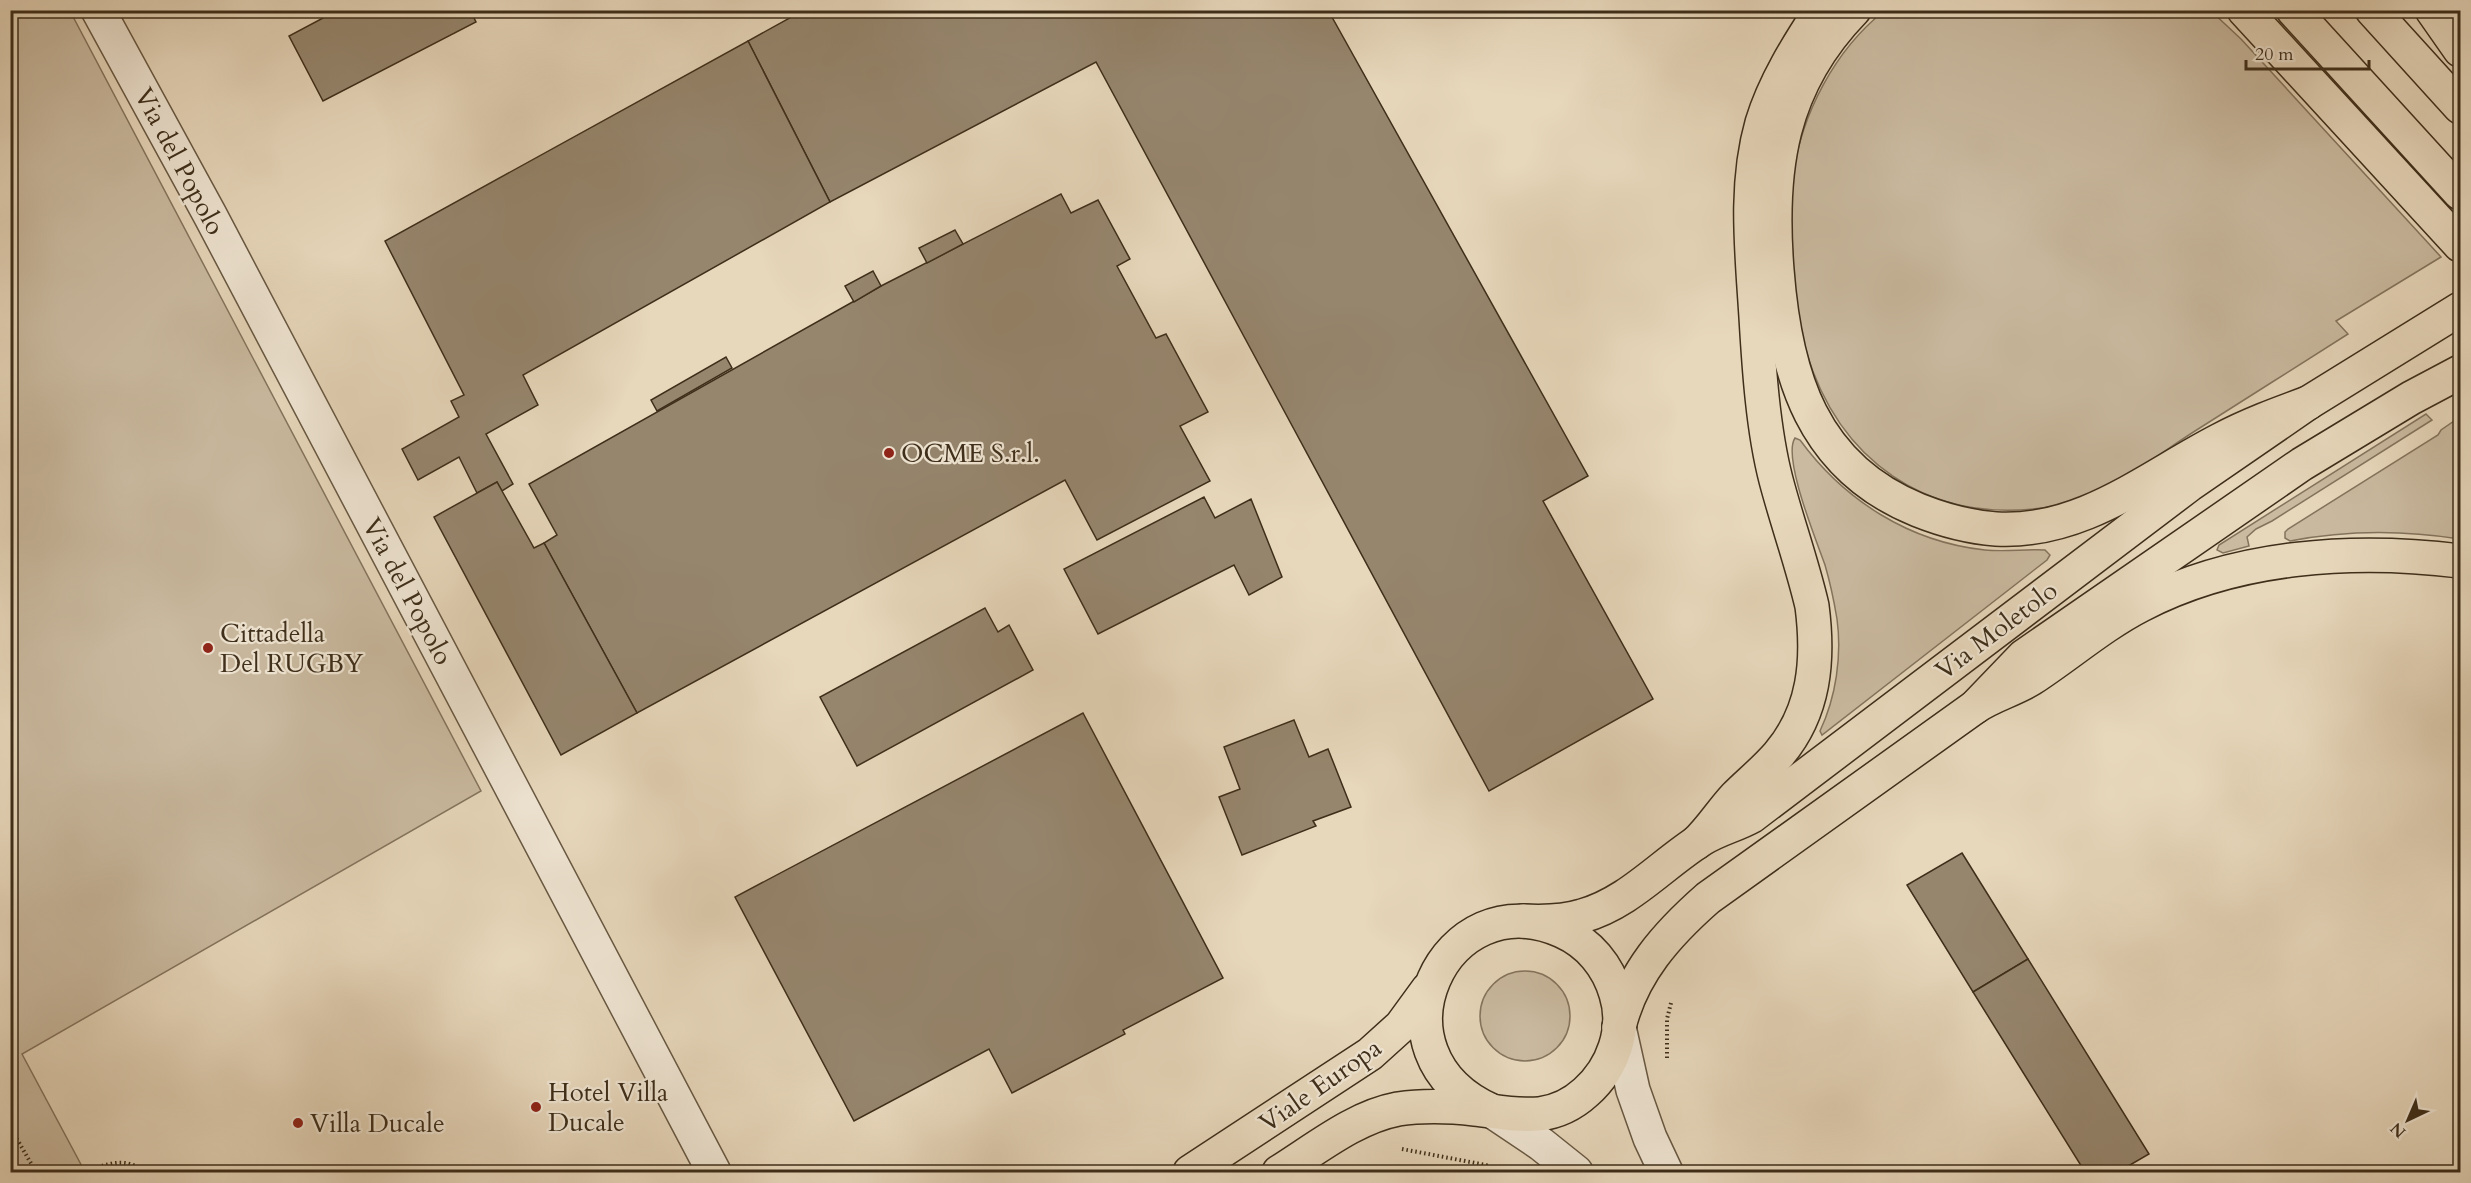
<svg xmlns="http://www.w3.org/2000/svg" width="2471" height="1183" font-family="Cardo,serif">
	<rect width="100%" height="100%" fill="#e7d7bb"/>
	<filter id="stains"><feTurbulence type="fractalNoise" baseFrequency=".00333" numOctaves="4"/><feColorMatrix values="0 0 0 0 .2 0 0 0 0 .09 0 0 0 0 .02 0 0 0 .5 -.17"/></filter>
	<radialGradient id="worn" r=".72"><stop offset=".6" stop-color="#630" stop-opacity="0"/><stop offset="1" stop-color="#630" stop-opacity=".3"/></radialGradient>
	<!-- green -->
	<g fill="#cabaa0" stroke="#84745d" stroke-width="1.5">
		<path d="M11,10l59,1 411,780 -459,263 63,118h-74z"/>
		<path d="M1884,11h327l30,28 200,218 -105,64 12,13c-51,32 -102,65 -153,97 -47,30 -96,70 -153,77 -115,15 -203,-47 -236,-157 -9,-30 -12,-62 -13,-93 -2,-27 -4,-55 0,-83 9,-62 42,-125 91,-164z"/>
		<path d="M2426,414l6,6 -160,101 -16,8 -9,8 2,9 -26,7 -6,-3 2,-5z"/>
		<path d="M2460,417v122c-57,-9 -114,-9 -170,2l-5,-3v-6l3,-3 150,-94 3,-5z"/>
		<path d="M1795,438l5,2c44,60 109,102 185,110 20,2 40,-1 60,0l5,5 -3,5 -225,175 -2,-4c16,-34 22,-75 17,-112 -3,-18 -7,-37 -12,-54 -8,-23 -43,-108 -30,-127z"/>
		<circle cx="1525" cy="1016" r="45"/>
	</g>
	<!-- building -->
	<g fill="#96866e" stroke="#3e2e1a" stroke-width="1.5">
		<path d="M338,10h132l6,12 -153,79 -34,-65z"/>
		<path d="M804,10h524l260,466 -45,25 110,198 -164,92 -393,-729 -266,140 -82,-161z"/>
		<path d="M748,41l82,161 -307,173 15,30 -52,29 27,50 -11,7 -5,-9 -20,11 -18,-36 -41,23 -16,-31 57,-32 -8,-16 13,-6 -79,-154z"/>
		<path d="M1061,194l10,19 27,-13 32,59 -13,7 39,72 10,-4 42,78 -28,14 30,55 -113,59 -32,-60 -428,233 -93,-170 13,-8 -28,-51 352,-198z"/>
		<path d="M955,230l8,14 -36,19 -8,-15z"/>
		<path d="M873,271l8,15 -27,16 -9,-16z"/>
		<path d="M726,357l6,11 -75,43 -6,-11z"/>
		<path d="M497,482l37,66 10,-5 93,170 -76,42 -127,-238z"/>
		<path d="M1204,497l11,21 36,-19 31,78 -33,18 -15,-30 -136,69 -34,-65z"/>
		<path d="M985,608l13,24 11,-7 24,45 -176,96 -37,-69z"/>
		<path d="M1083,713l140,265 -100,52 2,4 -113,59 -23,-44 -135,72 -119,-224z"/>
		<path d="M1294,720l15,37 19,-8 23,58 -38,14 3,5 -74,29 -23,-58 21,-8 -16,-42z"/>
		<path d="M1962,853l66,106 -55,33 -66,-107z"/>
		<path d="M2028,959l121,195 -31,18h-33l-112,-180z"/>
	</g>
	<g fill="none" stroke-linecap="round" stroke-linejoin="round">
		<!-- street casing -->
		<g stroke="#685842" stroke-width="36">
			<g id="street">
				<path d="M98,10l112,205 504,957"/>
				<path d="M1619,1027l14,63 17,48 16,34"/>
				<path d="M1492,1111l49,33 35,28"/>
			</g>
		</g>
		<!-- primary casing -->
		<g stroke="#3e2e1a" stroke-width="36">
			<g id="primary">
				<path d="M1523,921c20,1 40,1 59,-5 47,-13 80,-52 120,-77 16,-10 34,-14 50,-23l437,-331 119,-82 152,-94"/>
				<path d="M1619,1027c13,-54 48,-93 89,-129l267,-191 49,-51 278,-192 109,-66 49,-26"/>
				<path d="M1190,1172l180,-118 31,-28 27,-37"/>
				<path d="M1279,1172c37,-23 76,-55 119,-63 26,-4 51,-3 77,0 42,5 76,15 111,-17 27,-24 41,-63 30,-98 -8,-28 -27,-51 -54,-63 -117,-53 -201,122 -70,180"/>
			</g>
		</g>
		<!-- highway casing -->
		<g stroke="#3e2e1a" stroke-width="36">
			<g id="highway">
				<path d="M1854,10c-74,76 -85,160 -77,260 8,105 35,197 141,240 25,10 51,17 78,19 86,5 152,-52 224,-89 28,-15 58,-26 88,-37"/>
				<path d="M2244,10l216,235"/>
				<path d="M2293,10l167,183"/>
				<path d="M2372,10l88,97"/>
				<path d="M2432,10l28,40"/>
				<path d="M1975,707c18,-12 38,-17 56,-28 37,-24 71,-54 110,-74 96,-50 213,-57 319,-44"/>
				<path d="M1696,843c15,-14 25,-31 39,-46 14,-14 30,-27 43,-42 37,-43 41,-95 34,-149 -10,-43 -25,-84 -36,-126 -13,-50 -17,-112 -20,-163 -4,-65 -12,-131 6,-194 12,-40 36,-78 59,-113"/>
			</g>
		</g>
		<!-- path -->
		<g stroke="#3e2e1a" stroke-width="4" stroke-dasharray="1.5 3" stroke-linecap="butt">
			<path d="M1667,1058v-39l4,-16"/>
			<path d="M10,1127l26,45"/>
			<path d="M1402,1149l84,16 15,7"/>
			<path d="M85,1172c21,-8 41,-16 60,0"/>
		</g>
		<!-- street -->
		<use href="#street" stroke="#efe5d3" stroke-width="33"/>
		<!-- primary -->
		<use href="#primary" stroke="#e7d7bb" stroke-width="33"/>
		<!-- highway -->
		<use href="#highway" stroke="#e7d7bb" stroke-width="33"/>
	</g>
	<!-- markers -->
	<g fill="#8f2418" stroke="#efe5d3" stroke-width="2">
		<circle cx="889" cy="453" r="6"/>
		<circle cx="208" cy="648" r="6"/>
		<circle cx="536" cy="1107" r="6"/>
		<circle cx="298" cy="1123" r="6"/>
	</g>
	<g text-anchor="middle" stroke-width="4.5" stroke-linejoin="round" paint-order="stroke">
		<!-- street labels -->
		<g font-size="26" fill="#3e2e1a" stroke="#efe5d3">
			<text transform="translate(180 161) rotate(62)" y="9">Via del Popolo</text>
			<text transform="translate(408 591) rotate(62)" y="9">Via del Popolo</text>
			<text transform="translate(1996 630) rotate(-37)" y="9">Via Moletolo</text>
			<text transform="translate(1320 1085) rotate(-35)" y="9">Viale Europa</text>
		</g>
		<!-- poi labels -->
		<g font-size="26" fill="#3e2e1a" stroke="#efe5d3" text-anchor="start">
			<text x="901" y="462">OCME S.r.l.</text>
			<text x="220" y="642">Cittadella<tspan x="220" dy="30">Del RUGBY</tspan></text>
			<text x="548" y="1101">Hotel Villa<tspan x="548" dy="30">Ducale</tspan></text>
			<text x="310" y="1132">Villa Ducale</text>
		</g>
	</g>
	<!-- margin -->
	<rect width="2471" height="1183" fill="none" stroke="#e7d7bb" stroke-width="36"/>
	<rect x="12" y="12" width="2447" height="1159" fill="none" stroke="#3e2e1a" stroke-width="3"/>
	<rect x="18" y="18" width="2435" height="1147" fill="none" stroke="#3e2e1a" stroke-width="1.5"/>
	<!-- north arrow -->
	<g transform="translate(2408 1120) rotate(224)" stroke="#efe5d3" stroke-width="4.5" paint-order="stroke">
	<path d="M0-4.5L10 22L0 15L-10 22Z" fill="#3e2e1a"/>
	<text y="-9" font-size="16" font-weight="bold" text-anchor="middle" fill="#3e2e1a">N</text>
	</g>
	<!-- scale -->
	<path d="M2246 60v9h123v-9" fill="none" stroke="#3e2e1a" stroke-width="3"/>
	<text x="2255" y="60" font-size="18" fill="#3e2e1a" stroke="#efe5d3" stroke-width="4.5" paint-order="stroke">20 m</text>
	<rect width="100%" height="100%" filter="url(#stains)"/>
	<rect width="100%" height="100%" fill="url(#worn)"/>
</svg>
